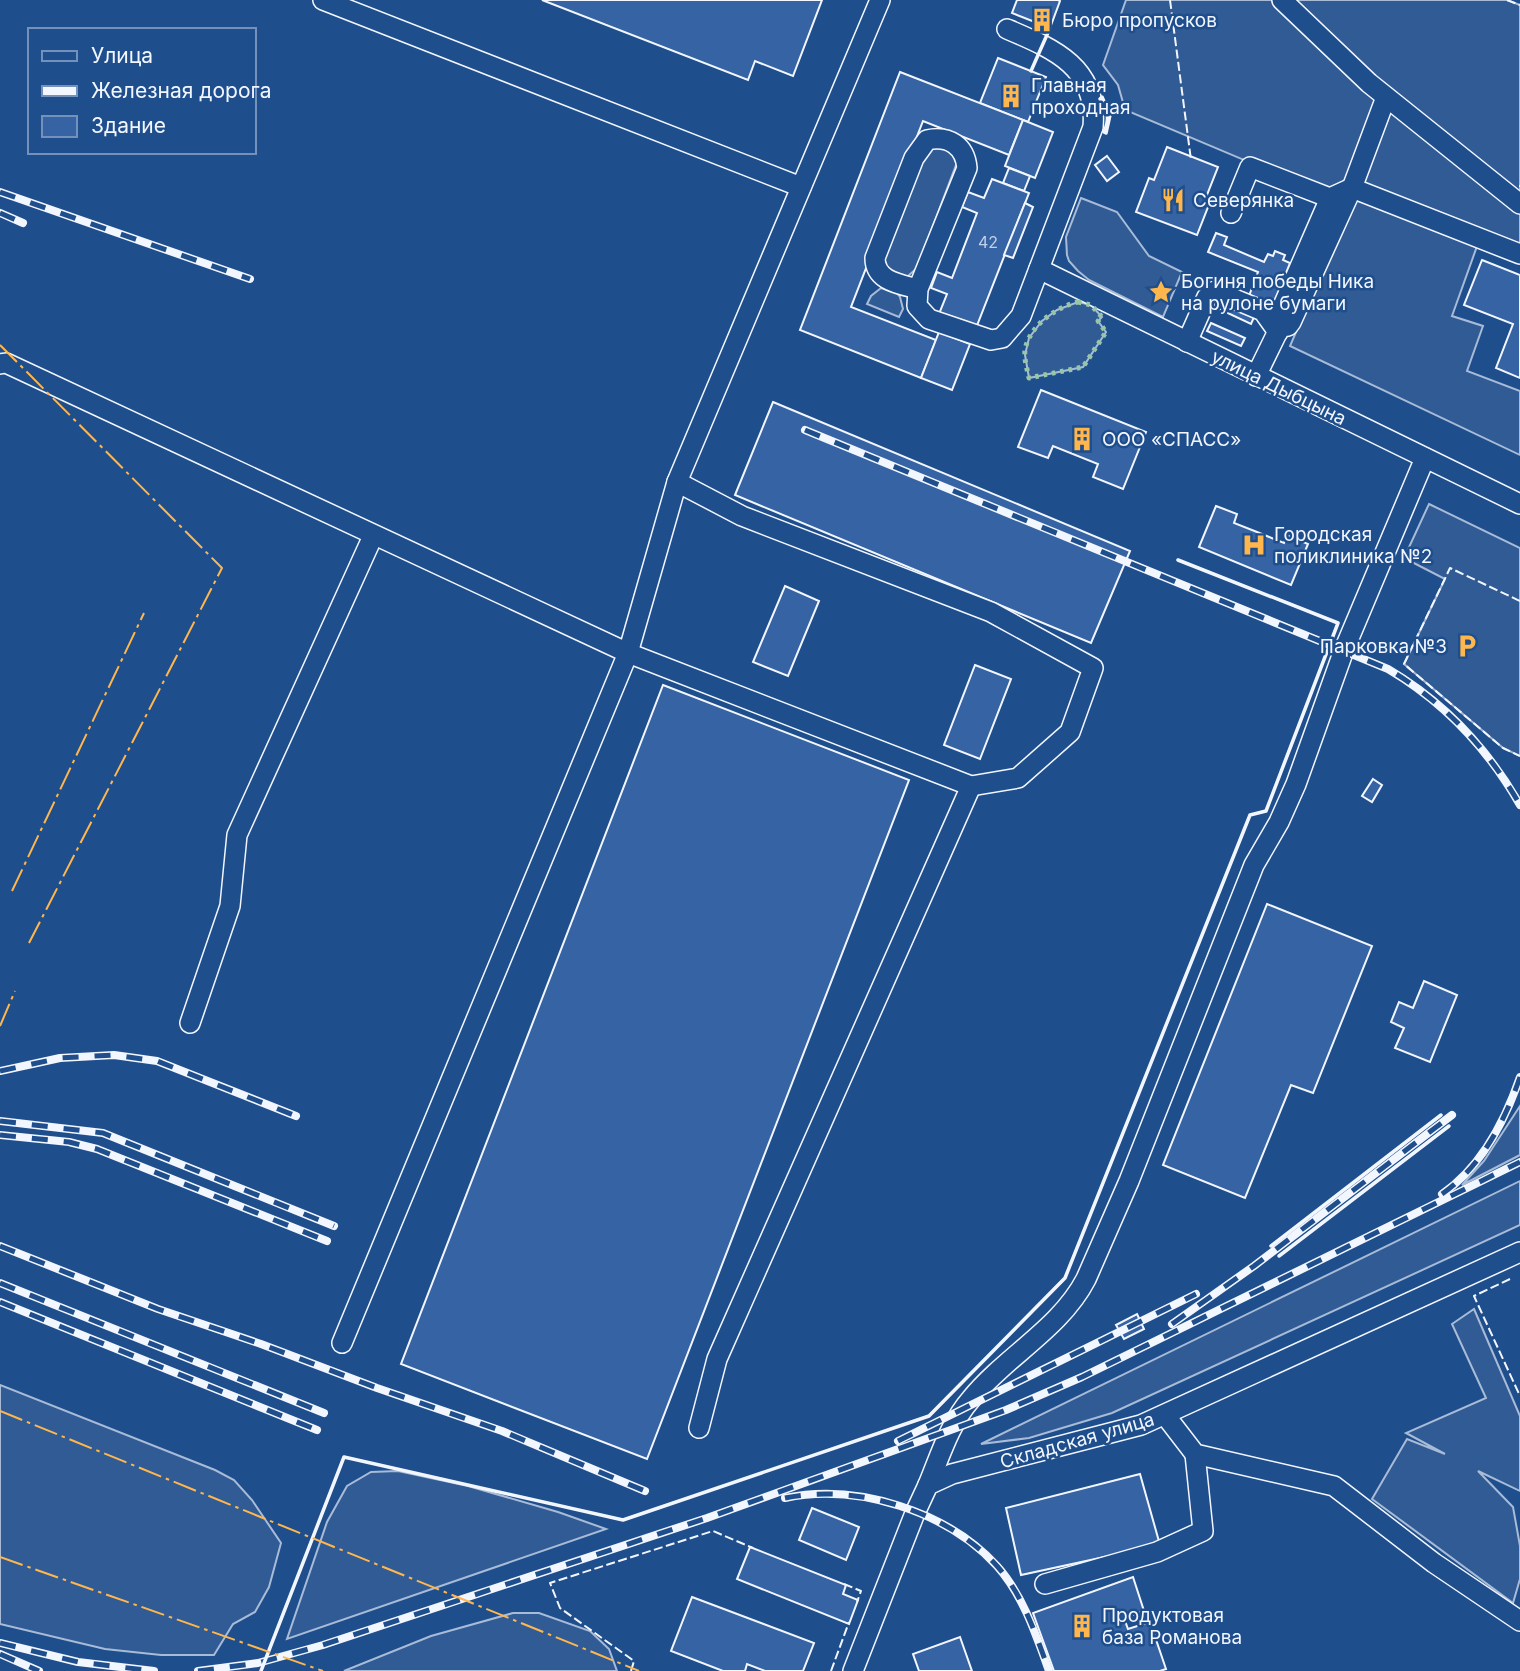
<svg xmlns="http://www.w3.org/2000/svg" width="1520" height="1671" font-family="Inter,sans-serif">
	<rect width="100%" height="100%" fill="#1f4e8c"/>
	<!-- built -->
	<g fill="#305b95" stroke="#a8bbd7" stroke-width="2">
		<path d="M1126,0h381l13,5v245l-39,-15 -29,81 31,10 -16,45 53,20v64l-230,-109 61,-141 -221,-93 -6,-6 -6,-21 -15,-20z"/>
		<path d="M934,146l16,4 6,10v5l-39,103 -9,8 -12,1 -13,-13 1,-12 40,-101z"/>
		<path d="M1081,198l36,14 32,44 33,16 -19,45 -74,-37 -11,-9 -9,-10 -2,-6 -1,-18z"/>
		<path d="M881,288l16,5 3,4 3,12 -4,8 -32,-13 4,-8z"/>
		<path d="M1078,302l13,3 11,12 -4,4 8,11 -23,35 -54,11 -4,-23 4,-17 13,-17 15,-11z"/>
		<path d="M1429,504l91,44v208l-17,-8 -99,-84 41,-85 -41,-21z"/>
		<path d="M1520,1106v49l-58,30 22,-24z"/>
		<path d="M1520,1181v44l-408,188 -83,25 -48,6z"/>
		<path d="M1474,1309l46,107v75l-42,-20 35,36 7,39v33l-7,24 -141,-104 35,-60 38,15 -39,-21 80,-35 -34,-74z"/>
		<path d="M0,1385l215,85 19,10 18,20 29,43 -12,44 -14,25 -22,12 -19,31h-53l-56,-6 -105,-25z"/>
		<path d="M398,1471l70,15 90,26 48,17 -319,110 40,-117 20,-36 24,-14z"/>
		<path d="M513,1613h26l51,18 19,18 8,22h-273l87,-35z"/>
	</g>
	<!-- building -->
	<g fill="#3563a3" stroke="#f2f6ff" stroke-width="2">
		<path d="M542,0h280l-29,76 -38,-15 -7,19z"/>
		<path d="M1017,0h41l2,1 -10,27 -38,-15z"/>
		<path d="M998,58l48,19 -18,45 -48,-19z"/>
		<path d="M900,72l123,48 -14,35 -86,-34 -72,186 85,33 -15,38 -121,-48z"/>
		<path d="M1023,120l30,12 -18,46 -30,-12z"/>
		<path d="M1167,147l51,20 -13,33 5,2 -13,33 -61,-23 13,-34 5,2z"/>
		<path d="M1107,156l12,16 -12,9 -12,-16z"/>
		<path d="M1009,168l21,8 -6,15 -21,-8z"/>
		<path d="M992,179l37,14 -53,135 -37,-14 8,-20 -16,-6 6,-16 15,6 25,-65 -15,-6 6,-15 16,6z"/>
		<path d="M1025,203l8,4 -20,51 -9,-3z"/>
		<path d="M1216,233l11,4 -3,8 40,17 4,-8 5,2 2,-5 10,4 -2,5 7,3 -17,43 -24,-10 9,-24 -50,-20z"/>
		<path d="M1482,260l38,15v103l-24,-10 17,-44 -49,-19z"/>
		<path d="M1221,300l34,15 -4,9 -34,-16z"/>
		<path d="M1211,323l34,15 -4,8 -34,-15z"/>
		<path d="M939,332l31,12 -18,46 -31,-12z"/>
		<path d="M1041,390l105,42 -23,57 -30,-12 5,-13 -45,-18 -5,12 -30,-11z"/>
		<path d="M773,402l357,149 -39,92 -356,-148z"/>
		<path d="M1216,506l21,8 -3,9 23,9 27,11 3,-8 21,9 -17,41 -92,-38z"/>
		<path d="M785,586l34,15 -31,75 -35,-14z"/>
		<path d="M975,665l36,14 -31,80 -36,-14z"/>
		<path d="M663,685l246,95 -262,679 -246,-95z"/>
		<path d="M1373,779l9,6 -10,17 -10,-6z"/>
		<path d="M1267,904l105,42 -59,147 -22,-8 -46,113 -82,-33z"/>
		<path d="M1424,981l33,14 -27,67 -35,-14 9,-20 -13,-6 8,-20 14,6z"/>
		<path d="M1137,1314l7,15 -20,10 -8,-14z"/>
		<path d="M1140,1474l20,71 -139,30 -15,-67z"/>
		<path d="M812,1508l47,19 -13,33 -47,-20z"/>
		<path d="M750,1547l96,38 -3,9 15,6 -9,24 -112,-45z"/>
		<path d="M1133,1577l11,34 -20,7 4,11 22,-7 16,47 -6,2h-106l-21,-58z"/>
		<path d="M692,1597l122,46 -11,28h-38l-18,-7 -2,7h-22l-52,-20z"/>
		<path d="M960,1637l12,34h-53l-6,-17z"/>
	</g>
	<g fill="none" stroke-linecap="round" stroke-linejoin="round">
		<!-- minor casing -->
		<g stroke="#f2f6ff" stroke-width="22">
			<g id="minor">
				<path d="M323,0l478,187"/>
				<path d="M1282,0l87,83 151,121"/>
				<path d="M1231,213l19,-46 80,31 22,-10 168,66"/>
				<path d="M1039,269l481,235"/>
				<path d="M918,289c-19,-5 -43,-8 -43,-31l39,-100 13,-18c22,-5 38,6 40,28l-49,121 -1,17 12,13 62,21 11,-2 19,-22 72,-189c5,-60 -39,-78 -86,-98"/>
				<path d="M1280,327l8,-1 3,-4 61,-134 34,-91"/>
				<path d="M1187,342l20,-45 8,-6 48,20 15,21"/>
				<path d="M0,364l6,-1 622,290 343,133 -254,573 -18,69"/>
				<path d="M1256,376l24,-49 -2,-8 1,-4 51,-117"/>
				<path d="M677,482l65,34 249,96 102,56 -23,64 -52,46 -47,8"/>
				<path d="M190,1023l40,-117 7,-71 136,-299"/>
				<path d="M342,1343l286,-690 49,-171 203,-482"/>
				<path d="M1165,1415l30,39 139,32 100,77 86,58"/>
				<path d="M928,1485c12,-29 22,-62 43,-86 35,-43 89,-70 115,-120l43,-98 125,-316 25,-43 17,-38 48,-134 81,-192"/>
				<path d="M1045,1584l112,-32 46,-21 -8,-77"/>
				<path d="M853,1671l62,-158 13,-28 24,-11 189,-49 379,-173"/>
			</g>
		</g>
		<!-- minor -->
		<use href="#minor" stroke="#1f4e8c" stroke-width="19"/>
		<!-- rail casing -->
		<g stroke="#f2f6ff" stroke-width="8">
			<g id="rail">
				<path d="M0,192l250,87"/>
				<path d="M0,213l23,10"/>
				<path d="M805,430l583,239c56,33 100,80 132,136"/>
				<path d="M0,1071l60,-13 54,-3 43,6 139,55"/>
				<path d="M0,1121l103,12 231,93"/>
				<path d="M0,1135l69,7 28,7 230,92"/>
				<path d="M1442,1194c39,-27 63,-73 78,-117"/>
				<path d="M0,1246l158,63 103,35 116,44 125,43 143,60"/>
				<path d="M0,1283l324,130"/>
				<path d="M0,1302l317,128"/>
				<path d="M1172,1324l82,-58 198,-151"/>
				<path d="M898,1441l298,-147"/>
				<path d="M785,1498c72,-15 162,13 212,68 26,29 39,69 52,105"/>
				<path d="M0,1643l78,19 76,9"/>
				<path d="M0,1654l39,17"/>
				<path d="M198,1671l60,-8 65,-18 384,-127 299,-108 76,-33 438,-215"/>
			</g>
		</g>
		<!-- rail -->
		<use href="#rail" stroke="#1f4e8c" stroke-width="5" stroke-dasharray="16" stroke-linecap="butt"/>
		<!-- hedge -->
		<path stroke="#97c8a6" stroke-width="5" stroke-dasharray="3.5 5" stroke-linecap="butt" d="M1078,302l13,3 11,12 -4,4 8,11 -23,35 -54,11c-2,-9 -5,-19 -4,-28 4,-24 31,-43 53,-48z"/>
		<!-- fence -->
		<g stroke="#f2f6ff" stroke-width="2" stroke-dasharray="9 3.5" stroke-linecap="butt">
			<path d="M1170,0l21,160"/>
			<path d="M1507,0l13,5"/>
			<path d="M1520,185v2"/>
			<path d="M1520,601l-70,-33 -46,96 99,84 17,8"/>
			<path d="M1510,1279l-36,17 46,100"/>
			<path d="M844,1584l17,7 -4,11"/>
			<path d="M631,1671l3,-10 -74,-53 -10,-25 163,-52 40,17"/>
			<path d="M831,1671l18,-49"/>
		</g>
		<!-- wall -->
		<g stroke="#f2f6ff" stroke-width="3.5">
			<path d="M1031,71l19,-43"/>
			<path d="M1102,97l8,18 -4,18 -2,-1c6,-13 4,-22 -4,-33z"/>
			<path d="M1271,1246l170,-131"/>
			<path d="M1279,1256l170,-130"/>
			<path d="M261,1671l83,-214 279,63 306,-104 136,-138 185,-463 16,-4 72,-188 -160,-63"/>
		</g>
		<!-- power -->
		<g stroke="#ffb74d" stroke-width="2" stroke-dasharray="24 5 3.5 5" stroke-linecap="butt">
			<path d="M0,345l222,223 -193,375"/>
			<path d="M12,891l132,-278"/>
			<path d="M0,1026l15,-35"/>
			<path d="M0,1411l639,260"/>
			<path d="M0,1557l323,114"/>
		</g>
	</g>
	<!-- icons -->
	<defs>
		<g id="building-bare" transform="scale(1.89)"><path d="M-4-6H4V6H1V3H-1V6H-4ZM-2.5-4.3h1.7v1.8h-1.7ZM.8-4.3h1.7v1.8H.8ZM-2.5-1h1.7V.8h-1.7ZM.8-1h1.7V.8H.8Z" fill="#ffb74d" stroke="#1f4e8c" stroke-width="2.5" paint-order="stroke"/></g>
		<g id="restaurant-bare" transform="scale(1.89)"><path d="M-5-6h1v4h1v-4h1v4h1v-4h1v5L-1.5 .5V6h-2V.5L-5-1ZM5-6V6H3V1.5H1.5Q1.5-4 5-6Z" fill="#ffb74d" stroke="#1f4e8c" stroke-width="2.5" paint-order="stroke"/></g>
		<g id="sight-bare" transform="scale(1.89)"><path d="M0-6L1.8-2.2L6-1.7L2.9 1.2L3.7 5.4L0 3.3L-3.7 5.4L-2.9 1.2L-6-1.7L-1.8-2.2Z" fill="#ffb74d" stroke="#1f4e8c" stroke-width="2.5" paint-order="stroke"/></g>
		<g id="hospital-bare" transform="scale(1.89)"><path d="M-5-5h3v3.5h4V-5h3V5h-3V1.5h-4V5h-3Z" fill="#ffb74d" stroke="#1f4e8c" stroke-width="2.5" paint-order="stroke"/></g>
		<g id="parking-bare" transform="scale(1.89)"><path d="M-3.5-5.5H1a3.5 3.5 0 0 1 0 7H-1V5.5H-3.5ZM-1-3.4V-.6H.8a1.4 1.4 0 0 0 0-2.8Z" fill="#ffb74d" stroke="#1f4e8c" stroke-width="2.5" paint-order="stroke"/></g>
	</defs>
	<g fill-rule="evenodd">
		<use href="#building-bare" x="1042" y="20"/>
		<use href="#building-bare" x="1011" y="96"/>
		<use href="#restaurant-bare" x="1173" y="200"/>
		<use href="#sight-bare" x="1161" y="292"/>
		<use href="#building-bare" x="1082" y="439"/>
		<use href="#hospital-bare" x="1254" y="545"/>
		<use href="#parking-bare" x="1467" y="646"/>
		<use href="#building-bare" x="1082" y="1626"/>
	</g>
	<g text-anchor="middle" stroke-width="5" stroke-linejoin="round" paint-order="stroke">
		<!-- number labels -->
		<g font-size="16" fill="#c3d1e8">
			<text x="988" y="248">42</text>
		</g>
		<!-- poi labels -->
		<g font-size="19" fill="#f2f6ff" stroke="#1f4e8c" text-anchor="start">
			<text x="1062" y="27">Бюро пропусков</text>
			<text x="1031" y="92">Главная<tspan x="1031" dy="22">проходная</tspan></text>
			<text x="1193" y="207">Северянка</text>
			<text x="1181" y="288">Богиня победы Ника<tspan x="1181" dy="22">на рулоне бумаги</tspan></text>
			<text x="1102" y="446">ООО «СПАСС»</text>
			<text x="1274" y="541">Городская<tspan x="1274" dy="22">поликлиника №2</tspan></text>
			<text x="1447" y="653" text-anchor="end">Парковка №3</text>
			<text x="1102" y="1622">Продуктовая<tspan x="1102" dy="22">база Романова</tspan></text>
		</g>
		<!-- street labels -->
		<g font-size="19" fill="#f2f6ff" stroke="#1f4e8c">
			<text transform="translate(1279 387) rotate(26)" y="7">улица Дыбцына</text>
			<text transform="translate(1077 1440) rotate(-16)" y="7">Складская улица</text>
		</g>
	</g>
	<!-- legend -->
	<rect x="28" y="28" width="228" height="126" fill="#1f4e8c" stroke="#7391ba" stroke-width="2"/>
	<rect x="42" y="51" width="35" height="10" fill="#1f4e8c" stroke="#7391ba" stroke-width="2"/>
	<text x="91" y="63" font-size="21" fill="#f2f6ff">Улица</text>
	<rect x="42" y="86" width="35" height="10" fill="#f2f6ff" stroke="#7391ba" stroke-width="2"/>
	<text x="91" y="98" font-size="21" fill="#f2f6ff">Железная дорога</text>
	<rect x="42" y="116" width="35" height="21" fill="#3563a3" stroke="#7391ba" stroke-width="2"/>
	<text x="91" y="133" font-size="21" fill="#f2f6ff">Здание</text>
</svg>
